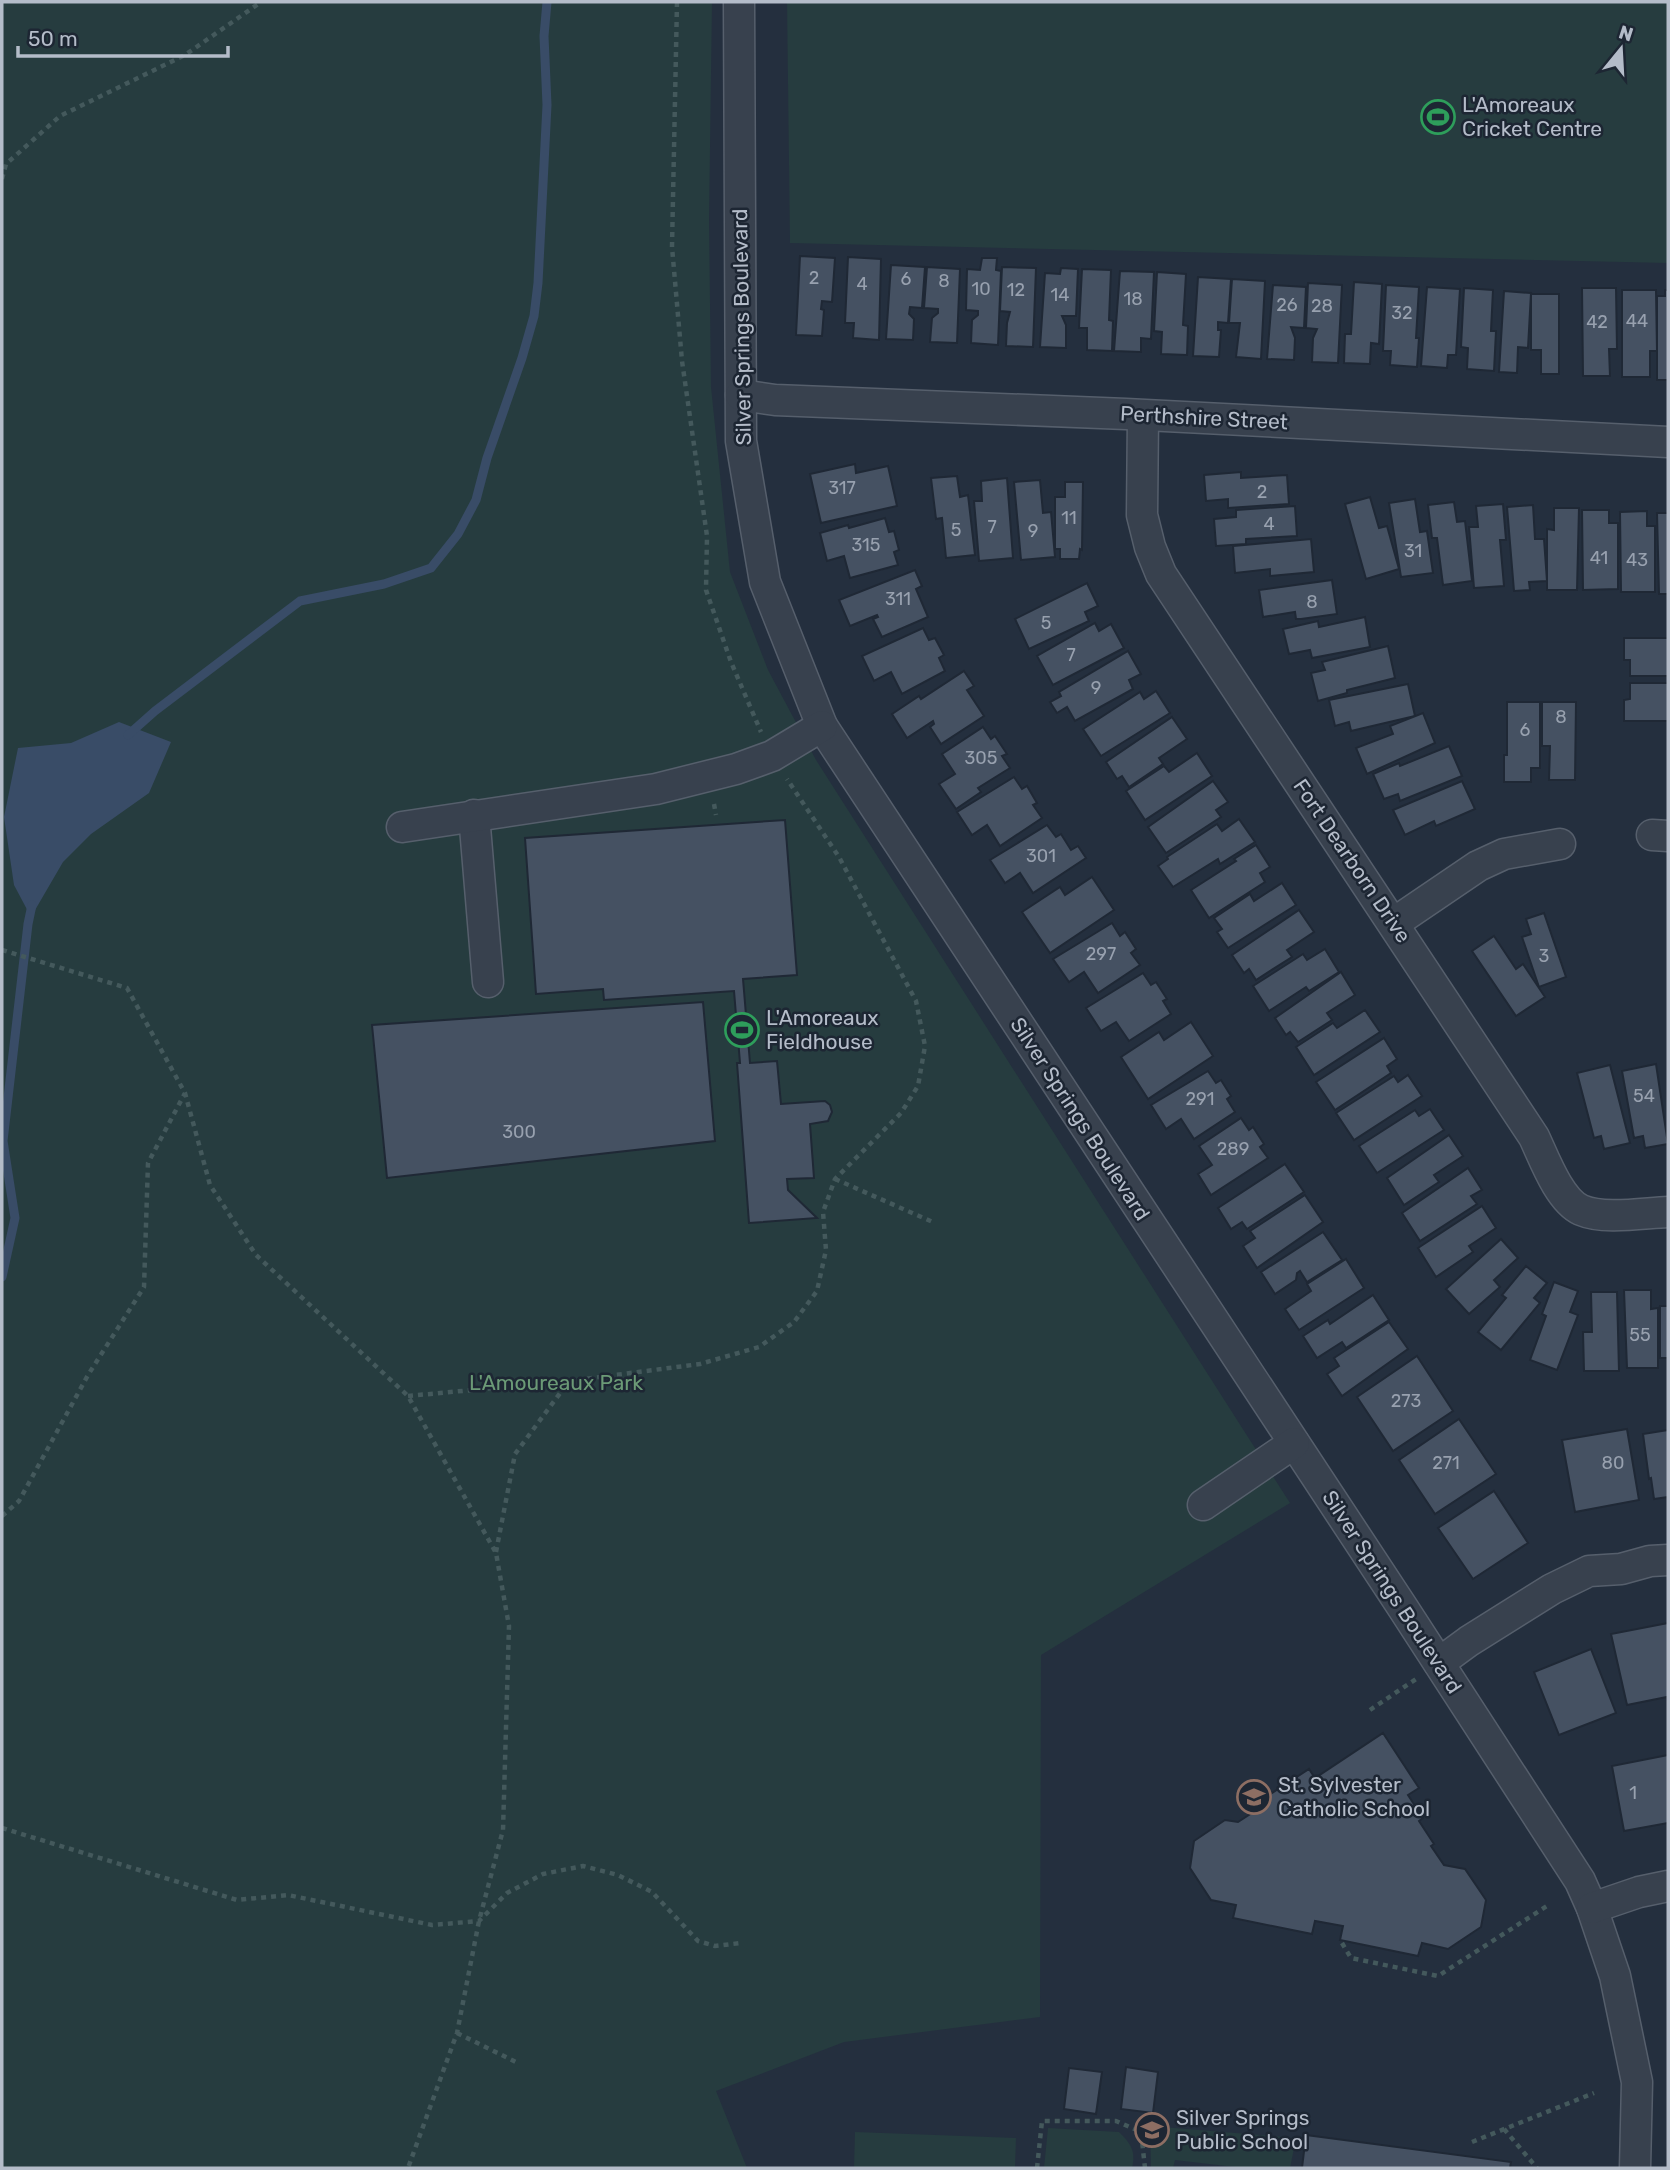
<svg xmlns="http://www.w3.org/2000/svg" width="1670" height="2170" font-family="Rubik,sans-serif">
	<rect width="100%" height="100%" fill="#242f3e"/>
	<!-- green -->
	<g fill="#263c3f">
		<path d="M2,2h710l-3,218 2,167 19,185 38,98 48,90 474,743 -249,152 -1,362 -196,25 -128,49 31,77h-745z"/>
		<path d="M787,2h881v261l-878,-20z"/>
		<path d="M1150,2126l146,12 -6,30h-47l-68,-8 -2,8h-22z"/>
		<path d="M1048,2128l71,4c12,12 17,19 13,36h-88z"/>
		<path d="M855,2132l161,6 -1,30h-161z"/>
	</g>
	<!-- water -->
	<path fill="#394c67" d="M119,722l52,20 -22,51 -58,41 -28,28 -32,55 -17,-32 -10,-68 14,-69 53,-5z"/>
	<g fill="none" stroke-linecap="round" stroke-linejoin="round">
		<!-- stream -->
		<g stroke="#394c67" stroke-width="9">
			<path d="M128,735l27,-24 145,-110 84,-17 47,-16 27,-34 18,-34 11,-42 35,-100 12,-42 4,-33 9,-178 -3,-69 3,-34"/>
			<path d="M2,1277l13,-59 -12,-77 25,-217 4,-19"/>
		</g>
	</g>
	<!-- building -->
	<g fill="#455162" stroke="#1f2835" stroke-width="2">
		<path d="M800,256l35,2 -3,44 -10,-1 -1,8 3,1 -2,26 -26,-1z"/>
		<path d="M848,257l33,2 -2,81 -26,-2 1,-15h-9z"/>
		<path d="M982,258h15l-1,12 5,1 -3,74 -27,-2 1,-23 6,-5v-4l-12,-1 1,-41 13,1z"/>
		<path d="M891,265l34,2 -3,41 -12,-1 -1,7 5,5 -1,21 -27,-1z"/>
		<path d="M927,267l33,2 -3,74 -27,-1 2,-24 6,-5v-4l-14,-1z"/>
		<path d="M1002,267l34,1 -3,79 -27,-1 1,-23 3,-11 -10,-1z"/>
		<path d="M1061,268l17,1 -2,47h-14l4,9v23l-26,-1 5,-74 15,1z"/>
		<path d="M1082,269l29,1 -2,50 4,1 -1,30 -25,-1v-22h-8z"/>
		<path d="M1120,271l34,1 -3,67 -10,-1v14l-27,-1z"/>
		<path d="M1157,272l29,2 -3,51 5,1 -1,29 -26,-1 1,-22 -8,-1z"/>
		<path d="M1198,277l33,2 -3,44 -10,-1v8h3l-2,27 -26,-1z"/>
		<path d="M1232,279l33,2 -4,78 -25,-2 4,-34h-11z"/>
		<path d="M1354,282l28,2 -3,60 -8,-1 -1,21 -26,-1 1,-29h6z"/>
		<path d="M1308,283l34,2 -4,78 -26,-1 1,-24 4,-9 -11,-1z"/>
		<path d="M1273,285l33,2 -2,41 -13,-1 4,11 -1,22 -27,-1z"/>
		<path d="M1386,285l33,2 -3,51h3l-2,29 -27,-2 1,-14h-8z"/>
		<path d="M1427,287l33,2 -4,66h-8l-1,13 -26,-2z"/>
		<path d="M1464,288l29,2 -2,41h5l-2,40 -27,-2 1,-21 -7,-1z"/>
		<path d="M1582,288h34l1,61h-8l1,27h-27z"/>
		<path d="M1622,290h34l1,61h-7v26h-28z"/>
		<path d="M1665,290h3v90h-11v-84h8z"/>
		<path d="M1504,291l27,2 -3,55 -10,-1 -1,26 -18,-1z"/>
		<path d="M1531,294h28v80h-18v-24h-10z"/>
		<path d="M855,464l1,9 32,-7 9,40 -76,17 -11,-49z"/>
		<path d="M1241,472v6l46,-3 2,29 -61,4v-9l-22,2 -2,-26z"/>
		<path d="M957,476l3,21 8,-2 7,60 -29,3 -4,-40 -6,1 -5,-41z"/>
		<path d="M1007,478l6,80 -34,3 -5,-60h8l-1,-20z"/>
		<path d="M1040,480l3,33 8,-1 4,45 -34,3 -7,-78z"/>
		<path d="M1065,482h18l-1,68 -2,-1 -1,10h-19v-10h-5v-52h10z"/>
		<path d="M1370,497l9,31 8,-2 12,43 -33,10 -21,-75z"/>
		<path d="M1415,499l5,33 7,-1 6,42 -32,4 -12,-74z"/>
		<path d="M1454,502l3,20 8,-1 7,60 -29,4 -6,-47h-5l-4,-33z"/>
		<path d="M1503,504l3,36h-6l4,46 -30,2 -5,-61h9l-2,-21z"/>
		<path d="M1533,505l2,34h9l3,42 -18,1 1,8 -16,1 -7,-84z"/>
		<path d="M1295,506l2,30 -51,3v5l-30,2 -2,-27 22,-2v-7z"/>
		<path d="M1554,508h25l-2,82h-30v-61l7,1z"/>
		<path d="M1582,510h27v13h9v66l-35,1z"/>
		<path d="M1647,511v15h8v66h-34l-1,-80z"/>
		<path d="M1657,513h11v81h-9z"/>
		<path d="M885,518l4,14 5,-1 5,19 -5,2 4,13 -48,13 -6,-22 -17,5 -7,-28 28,-8 1,3z"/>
		<path d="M1311,539l3,33 -44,4v-7l-35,4 -2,-27z"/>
		<path d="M915,570l7,16 -6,3 12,28 -46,20 -9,-18 5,-2 -1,-2 -27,11 -11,-26z"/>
		<path d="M1332,580l5,34 -36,5h-5l-1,-7 -32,5 -4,-27z"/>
		<path d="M1087,583l11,23 -13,6 4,9 -60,28 -14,-30z"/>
		<path d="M1365,617l5,30 -58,11 -2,-8 -21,4 -6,-25 35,-8 1,6z"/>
		<path d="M1095,623l4,8 12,-7 13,24 -71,37 -16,-29z"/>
		<path d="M923,628l6,12 6,-2 9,17 -5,3 6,13 -43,23 -11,-22 -17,9 -12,-25z"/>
		<path d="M1624,638h44v38h-38v-16h-6z"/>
		<path d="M1388,646l7,32 -48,12v3l-29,8 -7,-28 14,-3 -3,-8z"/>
		<path d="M1128,651l13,23 -12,6 4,9 -58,32 -8,-14 -10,6 -7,-11 11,-6 -2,-4z"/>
		<path d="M964,671l10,15 -7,4 17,26 -43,28 -11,-17 4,-3 -1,-3 -26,17 -15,-24 27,-18 2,3z"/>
		<path d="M1630,683h38v38h-44v-21l6,-1z"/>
		<path d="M1408,684l7,32 -64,15 -2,-9 -14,4 -6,-26z"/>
		<path d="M1156,691l14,22 -69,43 -18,-27 57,-37 4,7z"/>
		<path d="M1507,702h33v66h-9v14h-27v-27h3z"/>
		<path d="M1542,702h34l-1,78h-26l1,-34h-8z"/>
		<path d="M1423,713l12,30 -68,31 -11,-26 37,-14 -3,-8z"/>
		<path d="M1172,717l15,22 -28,19 4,6 -34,23 -7,-11 -5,3 -11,-17z"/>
		<path d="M983,727l8,12 4,-3 12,18 -5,2 8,12 -32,20 3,4 -25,17 -17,-25 16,-10 -13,-20z"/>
		<path d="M1449,746l13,30 -62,25 -2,-7 -14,5 -11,-25 26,-11 1,3z"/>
		<path d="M1197,753l15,23 -67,44 -19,-29 38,-25 5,6z"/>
		<path d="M1014,777l8,12 5,-3 10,17 -4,2 9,13 -42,28 -13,-21 -15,10 -15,-23z"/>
		<path d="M1213,781l15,21 -12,8 5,7 -55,36 -18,-26z"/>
		<path d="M1462,781l13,28 -39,17 -2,-5 -29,14 -12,-25z"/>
		<path d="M1239,819l16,23 -35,22 -2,-5 -45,28 -15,-21 10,-7 -1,-2 50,-33 5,7z"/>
		<path d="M785,820l12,155 -54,4 7,84 27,-2 4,43 44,-3 5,4 2,7 -4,9 -18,3 4,54 -27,1 1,11 29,28 -68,5 -12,-160h3l-6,-72 -130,9 -1,-11 -67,5 -11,-156z"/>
		<path d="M1047,825l9,12 5,-3 10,16 7,-4 8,12 -53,35 -13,-20 -15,10 -15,-23z"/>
		<path d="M1256,845l14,22 -10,6 5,9 -56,36 -18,-28 45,-29 -2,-2z"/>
		<path d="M1092,877l22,33 -64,43 -28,-41 38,-25 5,8z"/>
		<path d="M1282,883l14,22 -68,43 -11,-16 5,-3 -8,-11 36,-24 4,7z"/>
		<path d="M1299,910l15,22 -27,18 5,7 -36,23 -7,-11 -5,4 -12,-18z"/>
		<path d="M1544,913l22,64 -27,10 -17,-50 9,-3 -5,-15z"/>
		<path d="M1112,923l8,13 5,-4 11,17 -5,4 9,12 -42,28 -14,-21 -15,10 -16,-23z"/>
		<path d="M1494,936l22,33 7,-5 22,33 -29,19 -44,-65z"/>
		<path d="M1325,949l14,23 -30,19 -3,-4 -37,24 -16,-25 50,-32 4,6z"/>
		<path d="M1341,972l14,23 -28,18 5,7 -34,22 -8,-10 -4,3 -11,-17z"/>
		<path d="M1143,973l8,12 5,-3 11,17 -4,2 8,13 -42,27 -13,-19 -15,9 -15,-23z"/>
		<path d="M703,1002l12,139 -328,37 -15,-153z"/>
		<path d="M1365,1010l15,22 -66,43 -18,-28 37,-24 4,5z"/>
		<path d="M1191,1022l22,34 -65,43 -27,-42 38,-25 5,8z"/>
		<path d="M1384,1038l13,21 -10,7 4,7 -56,37 -19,-28z"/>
		<path d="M1656,1064l12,80 -23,4 -2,-12 -9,2 -12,-67z"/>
		<path d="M1610,1065l20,78 -26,6 -3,-13 -7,2 -17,-65z"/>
		<path d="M1208,1071l8,12 5,-3 10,16 -4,3 8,13 -41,27 -13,-20 -15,10 -15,-24z"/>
		<path d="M1408,1075l14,21 -68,44 -18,-27 58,-37 4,6z"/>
		<path d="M1430,1109l14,21 -67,43 -18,-27 56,-36 4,6z"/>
		<path d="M1241,1118l8,12 4,-3 11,17 -4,3 8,11 -57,37 -13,-21 14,-9 -13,-19z"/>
		<path d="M1449,1135l14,21 -29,19 5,7 -35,23 -17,-27z"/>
		<path d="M1285,1164l19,28 -57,37 -5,-7 -11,7 -13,-21z"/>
		<path d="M1468,1168l14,22 -11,6 6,8 -57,37 -18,-28z"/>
		<path d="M1305,1195l18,27 -66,46 -14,-22 12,-8 -5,-7z"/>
		<path d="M1482,1206l14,22 -27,18 4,6 -37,25 -18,-29z"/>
		<path d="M1323,1232l19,28 -35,22 -7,-11 -3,2 -1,7 -21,14 -14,-22z"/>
		<path d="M1501,1239l17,19 -24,22 6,7 -31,27 -23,-25z"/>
		<path d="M1346,1259l18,29 -65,42 -14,-21 26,-18 -4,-7z"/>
		<path d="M1526,1266l21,17 -13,15 6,5 -39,47 -23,-18 28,-34 -4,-3z"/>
		<path d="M1668,1280v78h-8v-52h8z"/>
		<path d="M1554,1282l24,9 -8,21 8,3 -21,55 -27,-10 16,-44 -4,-2z"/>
		<path d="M1624,1290h27v19l7,-1v60h-31z"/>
		<path d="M1591,1292h26l2,79h-35l-1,-39h9z"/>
		<path d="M1373,1295l16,25 -43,28 -4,-6 -25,16 -14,-22 25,-16 2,4z"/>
		<path d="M1389,1322l19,27 -66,47 -15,-22 12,-8 -5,-8z"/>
		<path d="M1417,1356l36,55 -60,40 -36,-54z"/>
		<path d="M1459,1419l37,55 -61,40 -36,-54z"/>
		<path d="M1627,1429l12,71 -64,12 -13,-72z"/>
		<path d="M1668,1430v67l-14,2 -3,-21 -2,1 -6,-45z"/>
		<path d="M1494,1491l34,52 -55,36 -35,-51z"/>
		<path d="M1668,1623v78l-1,-4 -40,8 -16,-71z"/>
		<path d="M1591,1649l25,64 -57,22 -25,-63z"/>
		<path d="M1383,1733l36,55 -11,7 15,23 -4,3 15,23 -3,2 13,19 21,4 21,31 -5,27 -33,22 -26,-6 -4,13 -78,-16 3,-14 -28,-5 -3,13 -79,-16 3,-13 -25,-5 -21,-32 4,-27 31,-21 13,2 17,-11 -3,-5 57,-37 6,9z"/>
		<path d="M1668,1755v68l-44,8 -12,-65z"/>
		<path d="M1126,2067l32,5 -5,41 -32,-4z"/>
		<path d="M1069,2068l33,4 -6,42 -32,-5z"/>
		<path d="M1306,2135l205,27 -1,6h-208z"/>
	</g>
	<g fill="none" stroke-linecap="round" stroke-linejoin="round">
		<!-- minor casing -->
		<g stroke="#565f6c" stroke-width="33">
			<g id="minor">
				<path d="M739,2l2,439 24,141 57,144 581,882 177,273 12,27 23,68 22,106 -2,86"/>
				<path d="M741,395l34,5 351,14 542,28"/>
				<path d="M1143,416l-1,99 8,32 11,27 373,563c10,21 25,63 47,73 23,10 62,3 87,2"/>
				<path d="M474,815l14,167"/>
				<path d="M402,827l254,-38 80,-20 36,-13 50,-30"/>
				<path d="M1652,835l16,1"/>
				<path d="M1394,923l84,-57 26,-12 56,-10"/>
				<path d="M1203,1505l91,-62"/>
				<path d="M1439,1663l30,-22 83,-52 37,-18 32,-2 29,-8 18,-1"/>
				<path d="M1592,1908l47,-16 29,-6"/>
			</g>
		</g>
		<!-- path -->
		<g stroke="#44595c" stroke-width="4.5" stroke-dasharray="5 5" stroke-linecap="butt">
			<path d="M677,2l-5,245 10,114 25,175 -1,54 25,72 30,70"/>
			<path d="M2,179l4,-15 54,-48 125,-61 76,-53"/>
			<path d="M714,804l2,11"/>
			<path d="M2,950l125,38 58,105 25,92 46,70 152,141 88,157 13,73 -6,204 -24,91 -22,112 -49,135"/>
			<path d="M835,1179l100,44"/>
			<path d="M408,1396l161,-15 131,-17 59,-17 35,-25 23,-31 9,-41 -3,-38 12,-33 66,-66 17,-27 7,-40 -9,-45 -77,-144 -52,-78"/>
			<path d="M2,1516l17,-15 69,-126 56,-88 4,-124 37,-70"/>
			<path d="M496,1552l19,-98 54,-73"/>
			<path d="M1370,1710l46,-31"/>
			<path d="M2,1828l235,72 51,-5 144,30 47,-4 28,-28 36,-19 40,-8 35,9 34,17 46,49 17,5 26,-3"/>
			<path d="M1342,1943l9,15 87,18 109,-70"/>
			<path d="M457,2033l61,30"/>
			<path d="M1504,2129l33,39"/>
			<path d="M1472,2142l122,-49"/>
			<path d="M1037,2168l5,-47h74l25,11 4,36"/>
		</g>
		<!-- minor -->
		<use href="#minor" stroke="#38414e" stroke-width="30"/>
	</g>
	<!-- icons -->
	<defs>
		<g id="stadium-ring" transform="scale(1.75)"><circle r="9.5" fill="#1d2633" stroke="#2e9e5b" stroke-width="1.5"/><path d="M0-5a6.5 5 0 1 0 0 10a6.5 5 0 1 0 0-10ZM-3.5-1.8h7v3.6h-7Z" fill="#2e9e5b"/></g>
		<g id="school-ring" transform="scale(1.75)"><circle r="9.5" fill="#1d2633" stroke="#8d6e63" stroke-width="1.5"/><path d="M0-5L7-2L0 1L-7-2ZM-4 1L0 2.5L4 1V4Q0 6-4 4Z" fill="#8d6e63"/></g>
	</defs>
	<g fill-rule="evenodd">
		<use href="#stadium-ring" x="1438" y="117"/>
		<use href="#stadium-ring" x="742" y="1030"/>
		<use href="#school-ring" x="1254" y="1797"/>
		<use href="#school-ring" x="1152" y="2130"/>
	</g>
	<g text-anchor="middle" stroke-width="5" stroke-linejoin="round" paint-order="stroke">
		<!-- number labels -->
		<g font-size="18" fill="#98a1af">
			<text x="814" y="284">2</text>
			<text x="906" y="285">6</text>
			<text x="944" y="287">8</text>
			<text x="862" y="290">4</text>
			<text x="981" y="295">10</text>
			<text x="1016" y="296">12</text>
			<text x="1060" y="301">14</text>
			<text x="1133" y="305">18</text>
			<text x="1287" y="311">26</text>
			<text x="1322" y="312">28</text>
			<text x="1402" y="319">32</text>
			<text x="1637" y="327">44</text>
			<text x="1597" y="328">42</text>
			<text x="842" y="494">317</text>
			<text x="1262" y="498">2</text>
			<text x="1069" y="524">11</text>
			<text x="1269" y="530">4</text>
			<text x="992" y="533">7</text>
			<text x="956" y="536">5</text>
			<text x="1033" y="537">9</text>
			<text x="866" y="551">315</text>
			<text x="1413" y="557">31</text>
			<text x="1599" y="564">41</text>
			<text x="1637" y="566">43</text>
			<text x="898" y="605">311</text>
			<text x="1312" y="608">8</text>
			<text x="1046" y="629">5</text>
			<text x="1071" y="661">7</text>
			<text x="1096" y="694">9</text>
			<text x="1561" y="723">8</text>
			<text x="1525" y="736">6</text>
			<text x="981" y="764">305</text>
			<text x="1041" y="862">301</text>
			<text x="1101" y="960">297</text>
			<text x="1544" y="962">3</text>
			<text x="1644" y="1102">54</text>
			<text x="1200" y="1105">291</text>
			<text x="519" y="1138">300</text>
			<text x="1233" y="1155">289</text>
			<text x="1640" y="1341">55</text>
			<text x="1406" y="1407">273</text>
			<text x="1446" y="1469">271</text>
			<text x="1613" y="1469">80</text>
			<text x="1633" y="1799">1</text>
		</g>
		<!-- poi labels -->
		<g font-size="21" fill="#b4bcc9" stroke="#1d2633" text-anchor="start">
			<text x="1462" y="112">L'Amoreaux<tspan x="1462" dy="24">Cricket Centre</tspan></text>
			<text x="766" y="1025">L'Amoreaux<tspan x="766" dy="24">Fieldhouse</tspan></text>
			<text x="1278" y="1792">St. Sylvester<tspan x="1278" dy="24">Catholic School</tspan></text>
			<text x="1176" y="2125">Silver Springs<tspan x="1176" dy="24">Public School</tspan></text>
		</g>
		<!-- street labels -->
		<g font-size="21" fill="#b4bcc9" stroke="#1d2633">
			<text transform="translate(742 327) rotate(-91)" y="7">Silver Springs Boulevard</text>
			<text transform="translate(1204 418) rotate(3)" y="7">Perthshire Street</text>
			<text transform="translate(1352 861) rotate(56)" y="7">Fort Dearborn Drive</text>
			<text transform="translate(1080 1119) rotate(57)" y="7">Silver Springs Boulevard</text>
			<text transform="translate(1392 1592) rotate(57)" y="7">Silver Springs Boulevard</text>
		</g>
		<!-- park labels -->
		<g font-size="21" fill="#6b9a76" stroke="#1d2633">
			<text x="556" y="1390">L'Amoureaux Park</text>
		</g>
	</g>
	<!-- border -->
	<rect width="1670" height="2170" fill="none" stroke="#b4bcc9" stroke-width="7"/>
	<!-- north arrow -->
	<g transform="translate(1621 49) rotate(18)" stroke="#1d2633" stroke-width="5" paint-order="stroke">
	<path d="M0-5L12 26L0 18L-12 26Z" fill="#b4bcc9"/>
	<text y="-10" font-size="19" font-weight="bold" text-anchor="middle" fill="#b4bcc9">N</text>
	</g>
	<!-- scale -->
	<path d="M18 46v10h210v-10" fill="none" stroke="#b4bcc9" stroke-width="3.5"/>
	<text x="28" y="46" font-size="21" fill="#b4bcc9" stroke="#1d2633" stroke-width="5" paint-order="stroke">50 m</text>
</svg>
